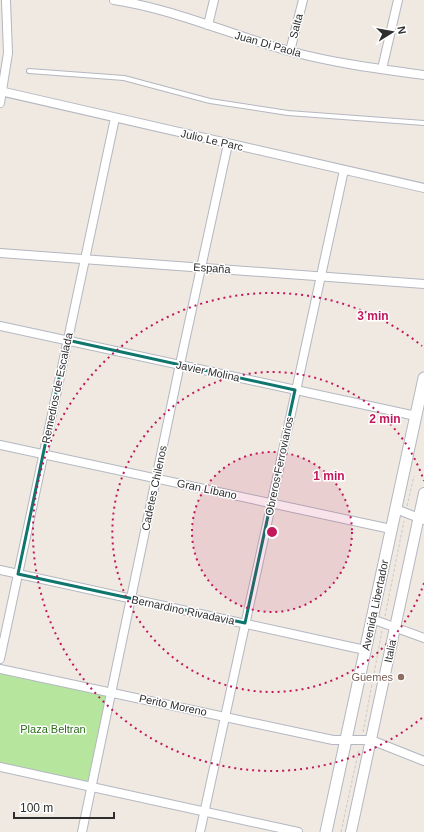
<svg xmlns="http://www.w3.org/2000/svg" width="424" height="832" font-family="Arial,sans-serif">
	<rect width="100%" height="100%" fill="#efe9e1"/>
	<!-- green -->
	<path fill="#b6e59e" d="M0,669l111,22 -20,97 -91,-21z"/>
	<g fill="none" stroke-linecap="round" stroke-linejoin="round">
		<!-- service casing -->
		<g stroke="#b4b7c1" stroke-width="6">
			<path id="service" d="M29,71l95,7 86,23 78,12 136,10"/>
		</g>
		<!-- minor casing -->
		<g stroke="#b4b7c1" stroke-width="10">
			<g id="minor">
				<path d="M114,0c60,9 117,35 175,51 44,12 90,18 135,24"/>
				<path d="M208,25l6,-25"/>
				<path d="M290,51l13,-51"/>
				<path d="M382,69l16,-69"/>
				<path d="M0,91l424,97"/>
				<path d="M0,103l8,-50 -2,-52"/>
				<path d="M0,253l424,31"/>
				<path d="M0,326l416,90"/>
				<path d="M0,445l391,84"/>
				<path d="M396,509l28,11"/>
				<path d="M0,570l365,80"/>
				<path d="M372,619l52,19"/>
				<path d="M0,659l115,-541"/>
				<path d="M0,669l333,71h38l53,21"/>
				<path d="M0,767l298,65"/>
				<path d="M82,832l98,-468 48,-220"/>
				<path d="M200,832l144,-662"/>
			</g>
		</g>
		<!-- tertiary casing -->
		<g stroke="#b4b7c1" stroke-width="12">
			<path id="tertiary" d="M351,832l73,-339"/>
		</g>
		<!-- secondary casing -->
		<g stroke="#b4b7c1" stroke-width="13">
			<path id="secondary" d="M326,832l98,-454"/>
		</g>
		<!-- path -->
		<g stroke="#c9c9c9" stroke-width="1" stroke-dasharray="3 2" stroke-linecap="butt">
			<path d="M407,506l7,-30"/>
			<path d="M385,616l19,-95"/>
			<path d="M363,732l19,-101"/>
			<path d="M341,832l18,-83"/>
		</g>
		<!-- service -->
		<use href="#service" stroke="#fff" stroke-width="4"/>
		<!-- minor -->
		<use href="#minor" stroke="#fff" stroke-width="8"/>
		<!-- tertiary -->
		<use href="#tertiary" stroke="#fff" stroke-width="10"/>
		<!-- secondary -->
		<use href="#secondary" stroke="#fff" stroke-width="11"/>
	</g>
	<!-- marked area -->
	<path fill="none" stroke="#0f766e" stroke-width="3" stroke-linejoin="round" d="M67,340l228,50 -50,233 -227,-49z"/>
	<!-- distance rings -->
	<circle cx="272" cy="532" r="80" fill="#c2185b" fill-opacity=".12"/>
	<g fill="none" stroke="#c2185b" stroke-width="2" stroke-dasharray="2 4">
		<circle cx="272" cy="532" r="80"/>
		<path d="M424 583A160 160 0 1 1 424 481"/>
		<path d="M422 718A239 239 0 1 1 422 346"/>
	</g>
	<!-- markers -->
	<circle fill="#8d6e63" stroke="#fff" stroke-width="1.5" cx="401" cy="677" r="4"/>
	<g text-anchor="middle" stroke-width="3" stroke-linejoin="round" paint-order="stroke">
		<!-- street labels -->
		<g font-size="11" fill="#2e2e2e" stroke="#fff">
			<text transform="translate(296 26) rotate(-76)" y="4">Salta</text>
			<text transform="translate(268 44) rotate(16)" y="4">Juan Di Paola</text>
			<text transform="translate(212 140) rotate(13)" y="4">Julio Le Parc</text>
			<text transform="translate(212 268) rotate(4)" y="4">España</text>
			<text transform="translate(208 371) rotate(12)" y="4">Javier Molina</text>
			<text transform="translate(57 388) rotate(-78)" y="4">Remedios de Escalada</text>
			<text transform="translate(279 466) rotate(-78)" y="4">Obreros Ferroviarios</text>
			<text transform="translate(154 488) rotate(-78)" y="4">Cadetes Chilenos</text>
			<text transform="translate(207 489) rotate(12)" y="4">Gran Líbano</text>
			<text transform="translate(375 605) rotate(-78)" y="4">Avenida Libertador</text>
			<text transform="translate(183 610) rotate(12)" y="4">Bernardino Rivadavia</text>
			<text transform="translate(390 651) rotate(-78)" y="4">Italia</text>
			<text transform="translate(173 705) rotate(12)" y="4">Perito Moreno</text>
		</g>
		<!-- education labels -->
		<g font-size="11" fill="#785e54" stroke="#fff" text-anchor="end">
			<text x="393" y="681">Güemes</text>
		</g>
		<!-- park labels -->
		<g font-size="11" fill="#2c6e1b" stroke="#fff">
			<text x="53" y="733">Plaza Beltran</text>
		</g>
	</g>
	<circle cx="272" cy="532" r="6" fill="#c2185b" stroke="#fff" stroke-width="2"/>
	<g font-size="12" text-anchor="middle" font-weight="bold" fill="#c2185b" stroke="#fff" stroke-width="3" stroke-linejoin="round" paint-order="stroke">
		<text x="373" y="320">3 min</text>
		<text x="385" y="423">2 min</text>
		<text x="329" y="480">1 min</text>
	</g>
	<!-- north arrow -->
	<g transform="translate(392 32) rotate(79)" stroke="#ffffff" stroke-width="3" paint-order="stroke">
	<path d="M0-3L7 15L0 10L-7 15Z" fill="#2e2e2e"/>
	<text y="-6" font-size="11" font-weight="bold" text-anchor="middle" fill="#2e2e2e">N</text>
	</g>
	<!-- scale -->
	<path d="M14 812v6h100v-6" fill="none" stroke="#2e2e2e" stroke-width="2"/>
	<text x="20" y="812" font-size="12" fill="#2e2e2e" stroke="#ffffff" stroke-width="3" paint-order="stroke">100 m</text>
</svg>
